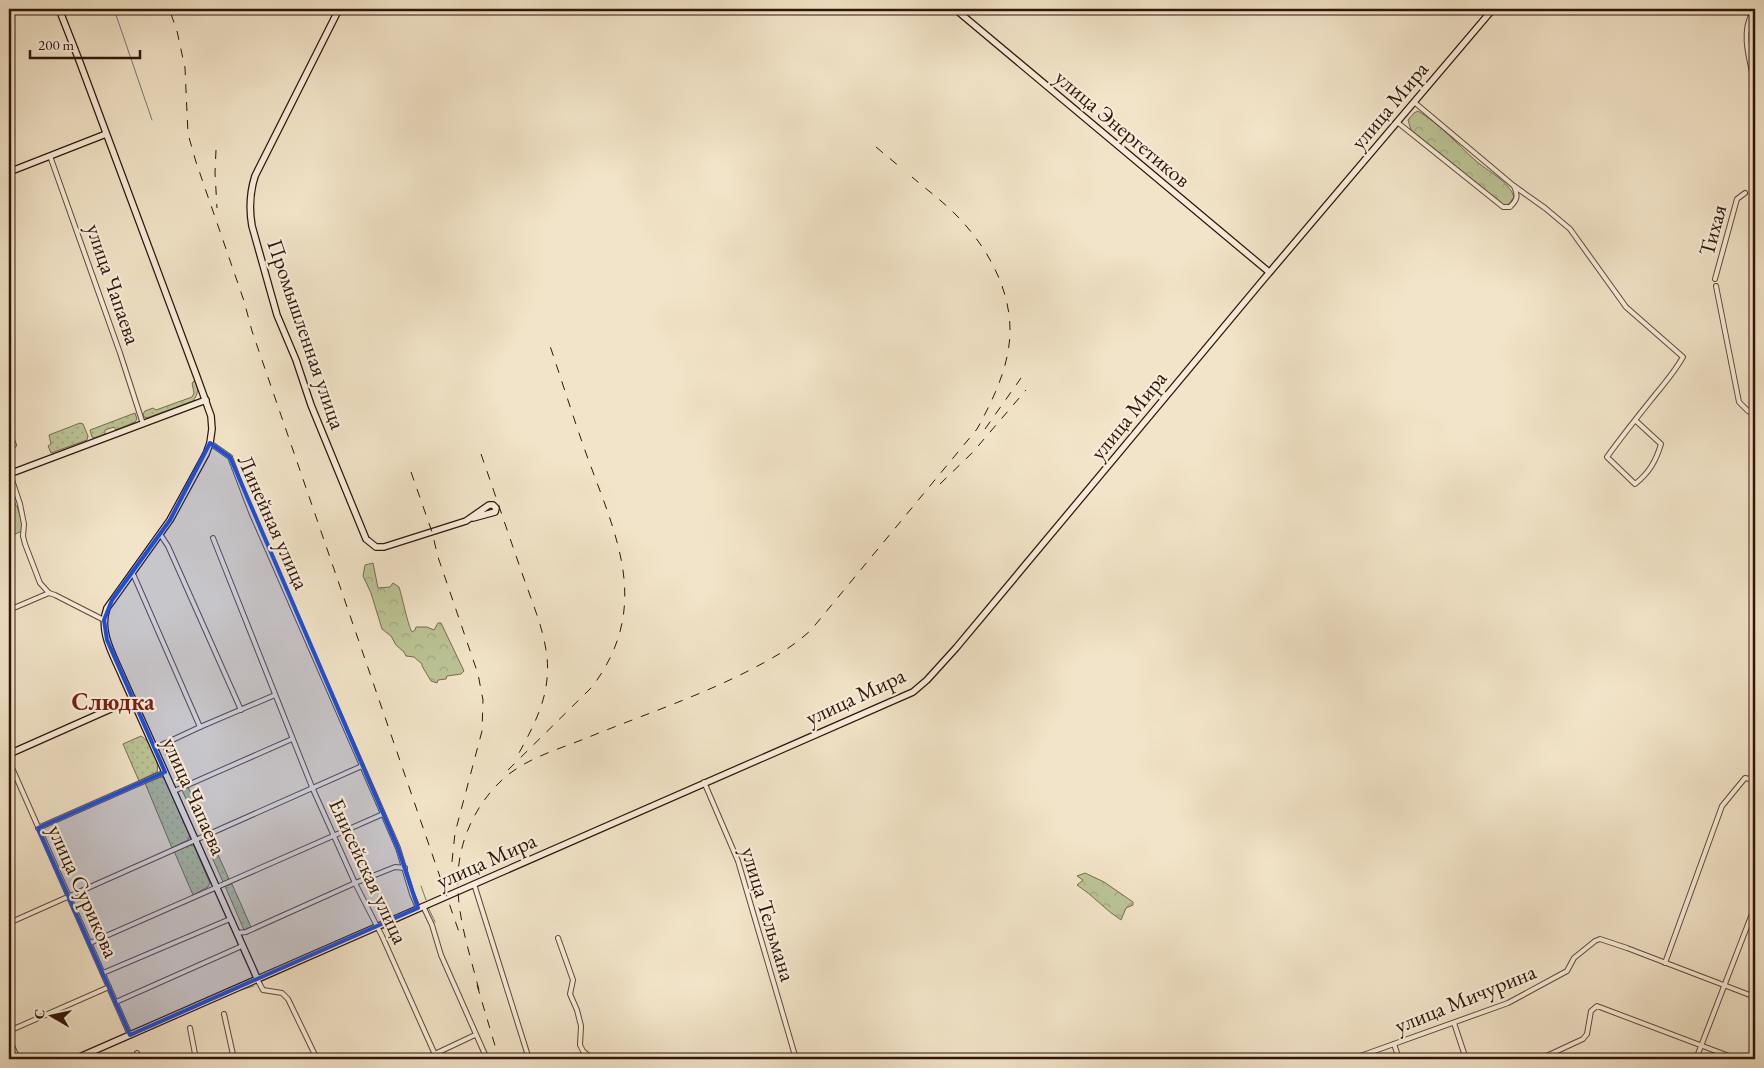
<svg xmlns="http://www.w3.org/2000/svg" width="1764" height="1068" font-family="'EB Garamond',serif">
	<defs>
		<pattern id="grass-dots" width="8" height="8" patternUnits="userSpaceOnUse" patternTransform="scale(1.25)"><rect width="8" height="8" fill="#bbc495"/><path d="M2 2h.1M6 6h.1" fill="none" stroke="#a1a87f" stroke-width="1.8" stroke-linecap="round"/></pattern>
		<pattern id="forest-crowns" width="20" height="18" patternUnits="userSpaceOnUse" patternTransform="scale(1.25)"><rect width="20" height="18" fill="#bbc495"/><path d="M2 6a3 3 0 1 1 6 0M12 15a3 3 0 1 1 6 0" fill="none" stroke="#a1a87f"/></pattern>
	</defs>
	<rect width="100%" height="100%" fill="#f2e4c8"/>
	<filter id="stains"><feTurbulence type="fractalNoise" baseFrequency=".004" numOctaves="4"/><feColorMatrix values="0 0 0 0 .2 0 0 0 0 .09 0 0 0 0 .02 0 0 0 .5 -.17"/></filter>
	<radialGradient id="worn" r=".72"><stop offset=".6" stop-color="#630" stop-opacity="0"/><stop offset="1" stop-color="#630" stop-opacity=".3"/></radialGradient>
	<!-- grass -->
	<g fill="url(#grass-dots)" stroke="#766c4e">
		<path d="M194,381l2,1c3,7 2,12 -3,19l-46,17 -3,-1 -1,-3 2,-3 8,-3 3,2 36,-13 2,-4 -2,-10z"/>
		<path d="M135,413l2,6 -2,3 -19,8 -2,-3 -9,3v4l-10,4 -3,-1 -2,-7z"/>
		<path d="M80,423l3,1 5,12 -1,4 -36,13 -3,-7 3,-2 -2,-9z"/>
		<path d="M141,736c9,5 19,26 16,36l-18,9 -16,-37z"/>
		<path d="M169,745l17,38 -6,3 -17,-38z"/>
		<path d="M161,777l3,1 26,58 -2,4 -16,8 -27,-65z"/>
		<path d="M188,787l20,44 -6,3 -20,-44z"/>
		<path d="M210,837l19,42 -6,3 -19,-43z"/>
		<path d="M188,845l6,1 16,37 -2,4 -15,8 -19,-44z"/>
		<path d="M232,884l19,43 -7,3 -19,-44z"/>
	</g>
	<!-- forest -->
	<g fill="url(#forest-crowns)" stroke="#766c4e">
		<path d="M1418,111c22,13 38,32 57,49 12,11 34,21 39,37l-5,7 -5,1 -93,-75 -3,-10 6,-7z"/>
		<path d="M373,563l5,25 12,-1 3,-4 6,4c3,9 9,39 13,45l3,-2 1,-3h11l7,3 4,-7h3l23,48 -3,3 -14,2 -1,3 -8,1 -1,3 -6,-2 -9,-15v-2l-8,-7 -8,-1 -2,-4 -8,-7 -5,-9 -9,-7 -11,-36 -8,-17 2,-11z"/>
		<path d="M1085,873l19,9 29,20v3l-7,3 -5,12c-16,-10 -28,-25 -44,-35l6,-5 -6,-4z"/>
	</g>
	<!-- park -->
	<path fill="#bbc495" stroke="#766c4e" d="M9,487l7,19h1l6,18 -1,7 -13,6z"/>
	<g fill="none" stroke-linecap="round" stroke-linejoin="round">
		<!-- stream -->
		<g stroke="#757877" stroke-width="1">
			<path d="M114,9l38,111"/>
			<path d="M421,886l5,14"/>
			<path d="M428,907l7,15"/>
			<path d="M382,929l39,-18"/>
			<path d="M316,957l15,-7"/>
			<path d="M262,981l51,-23"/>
			<path d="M241,990l13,-4"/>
			<path d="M110,1047l47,-21"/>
			<path d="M83,1059l20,-9"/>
		</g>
		<!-- street casing -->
		<g stroke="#614838" stroke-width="6">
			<g id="street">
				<path d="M1752,14c-12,20 -1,50 3,72"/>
				<path d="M1414,102l100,84 31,22 25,21 56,78 57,50c-8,14 -18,26 -28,38 -16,20 -33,41 -48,62l28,27c14,-11 21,-23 26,-40l-26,-24"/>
				<path d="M1397,122l106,85h7c8,-8 8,-11 4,-21"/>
				<path d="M50,156l70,197 23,71"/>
				<path d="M1715,279l22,-80 8,-6"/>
				<path d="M1716,286l23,116 9,9 7,4"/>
				<path d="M9,432l5,13 -5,3"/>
				<path d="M210,443l20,14 21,55 147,336 14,46 6,14"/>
				<path d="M10,474l10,30 4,20 -1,12 2,8 15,39 9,10 6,2 49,25"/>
				<path d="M160,534l8,12 73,164"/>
				<path d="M213,538l99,249 43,96 27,53 55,123"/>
				<path d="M131,574l3,2 66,151"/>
				<path d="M9,610l40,-17"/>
				<path d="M155,748l45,-21 75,-32"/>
				<path d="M9,761l121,274"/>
				<path d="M704,782l34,79 58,198"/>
				<path d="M174,791l118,-52"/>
				<path d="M38,828l127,-56"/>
				<path d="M474,884l55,175"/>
				<path d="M423,906l9,19 9,30 46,104"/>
				<path d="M9,923l353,-157"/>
				<path d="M237,933l9,-1 109,-49 40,-16 10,1"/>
				<path d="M558,938l15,42 -3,14 7,16 4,16 -1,19 3,6 8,7 5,1"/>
				<path d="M90,943l293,-129"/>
				<path d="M1665,963l57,-157 23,-28 10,2"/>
				<path d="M103,973l127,-54"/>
				<path d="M257,979l6,11 19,3 6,6 29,60"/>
				<path d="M116,1002l126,-56"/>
				<path d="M224,1014l10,45"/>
				<path d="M1454,1023l12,36"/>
				<path d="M190,1028l6,31"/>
				<path d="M9,1031l100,-44"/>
				<path d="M9,1039l9,20"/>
				<path d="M1394,1044l5,15"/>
				<path d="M137,1053l1,6"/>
				<path d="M424,1059l51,-24"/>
				<path d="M1352,1059l156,-56 59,-32 7,-13 21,-17 5,-2 27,9 128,49"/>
				<path d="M1540,1059l43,-20 4,-5 4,-23 6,-5 140,53"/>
				<path d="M1696,1059l59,-153"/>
			</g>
		</g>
		<!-- secondary casing -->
		<g stroke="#311408" stroke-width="8">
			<g id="secondary">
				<path d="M59,9l20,51 118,317 14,39 1,13 -2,14 -4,11 -36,66 -63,88c-9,24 7,48 16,70l134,300"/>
				<path d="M339,9l-84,167c-5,16 -6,33 -3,50l25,89 19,45 15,45 55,134 10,8h8l82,-26 23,-16h4l3,3 -1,4 -22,6"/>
				<path d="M955,9l314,263"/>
				<path d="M1746,9l9,7"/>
				<path d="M9,172l97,-38"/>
				<path d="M9,474l197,-74"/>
				<path d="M9,754l124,-55"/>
				<path d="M75,1059l838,-367 14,-12 29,-32 307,-368 230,-271"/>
			</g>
		</g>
		<!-- street -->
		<use href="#street" stroke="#f7eddb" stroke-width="4"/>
		<!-- secondary -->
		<use href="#secondary" stroke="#f7eddb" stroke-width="5.5"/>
		<!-- rail -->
		<g stroke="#311408" stroke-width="1" stroke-dasharray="9 9" stroke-linecap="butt">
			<path d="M171,14l6,17 8,37 3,66 8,28 48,139 8,30 208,604"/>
			<path d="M876,147l24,20"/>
			<path d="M216,150l-1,23 2,35"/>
			<path d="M985,429l36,-51"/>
			<path d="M481,454c14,40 27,79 41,119 11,33 29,70 25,106 -2,26 -16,52 -28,74"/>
			<path d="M411,472l21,60 6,25 40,117 5,26 -1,31 -27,102 -4,38"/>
			<path d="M940,484l33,-32 53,-62"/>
			<path d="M508,770l84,-83c60,-80 25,-149 -5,-231 -14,-39 -26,-78 -39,-116"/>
			<path d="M477,985l22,74"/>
			<path d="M479,990c-9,-36 -23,-76 -21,-114 1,-39 21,-78 51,-102 22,-17 50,-25 75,-35 56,-23 114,-42 168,-70 21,-11 41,-22 59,-39l166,-201c16,-29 32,-62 33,-96 1,-44 -23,-86 -52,-116 -14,-15 -31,-27 -46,-40"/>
		</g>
	</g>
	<!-- marked area -->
	<path fill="#1d4ed8" fill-opacity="0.2" stroke="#1d4ed8" stroke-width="4" stroke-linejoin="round" d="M210,443l20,14 168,391 20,60 -288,127 -92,-207 127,-56 -58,-132 -3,-20 8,-20 58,-80z"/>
	<g text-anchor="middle" stroke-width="4.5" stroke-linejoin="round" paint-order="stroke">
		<!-- street labels -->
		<g font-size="22" fill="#311408" stroke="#f7eddb">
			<text transform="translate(1389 105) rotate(-50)" y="8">улица Мира</text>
			<text transform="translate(1123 128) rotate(40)" y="8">улица Энергетиков</text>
			<text transform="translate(1712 230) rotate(-75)" y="8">Тихая</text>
			<text transform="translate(114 284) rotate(71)" y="8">улица Чапаева</text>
			<text transform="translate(307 334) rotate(71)" y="8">Промышленная улица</text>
			<text transform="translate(1128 415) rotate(-51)" y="8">улица Мира</text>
			<text transform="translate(274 522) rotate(66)" y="8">Линейная улица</text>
			<text transform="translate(855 696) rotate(-25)" y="8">улица Мира</text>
			<text transform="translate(195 796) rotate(66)" y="8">улица Чапаева</text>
			<text transform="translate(486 860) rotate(-24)" y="8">улица Мира</text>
			<text transform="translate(369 871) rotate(65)" y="8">Енисейская улица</text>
			<text transform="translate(84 891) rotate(66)" y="8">улица Сурикова</text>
			<text transform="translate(769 914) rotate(73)" y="8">улица Тельмана</text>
			<text transform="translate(1465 998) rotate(-22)" y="8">улица Мичурина</text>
		</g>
		<!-- neighbourhood labels -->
		<g font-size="24" font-weight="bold" fill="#7a1f14" stroke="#f7eddb">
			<text x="113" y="710">Слюдка</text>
		</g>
	</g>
	<!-- margin -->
	<rect width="1764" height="1068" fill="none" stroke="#f2e4c8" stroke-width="30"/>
	<rect x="10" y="10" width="1744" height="1048" fill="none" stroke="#311408" stroke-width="2.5"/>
	<rect x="15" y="15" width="1734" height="1038" fill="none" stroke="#311408"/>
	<!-- north arrow -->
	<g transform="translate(52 1016) rotate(279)" stroke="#f7eddb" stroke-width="4" paint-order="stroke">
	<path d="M0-4L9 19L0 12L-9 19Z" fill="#311408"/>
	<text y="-8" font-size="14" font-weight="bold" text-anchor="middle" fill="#311408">С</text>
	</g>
	<!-- scale -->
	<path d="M30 50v8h110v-8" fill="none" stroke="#311408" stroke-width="2.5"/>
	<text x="38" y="50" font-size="15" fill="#311408" stroke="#f7eddb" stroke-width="4" paint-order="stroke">200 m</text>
	<rect width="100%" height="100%" filter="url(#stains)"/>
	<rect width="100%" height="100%" fill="url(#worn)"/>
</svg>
